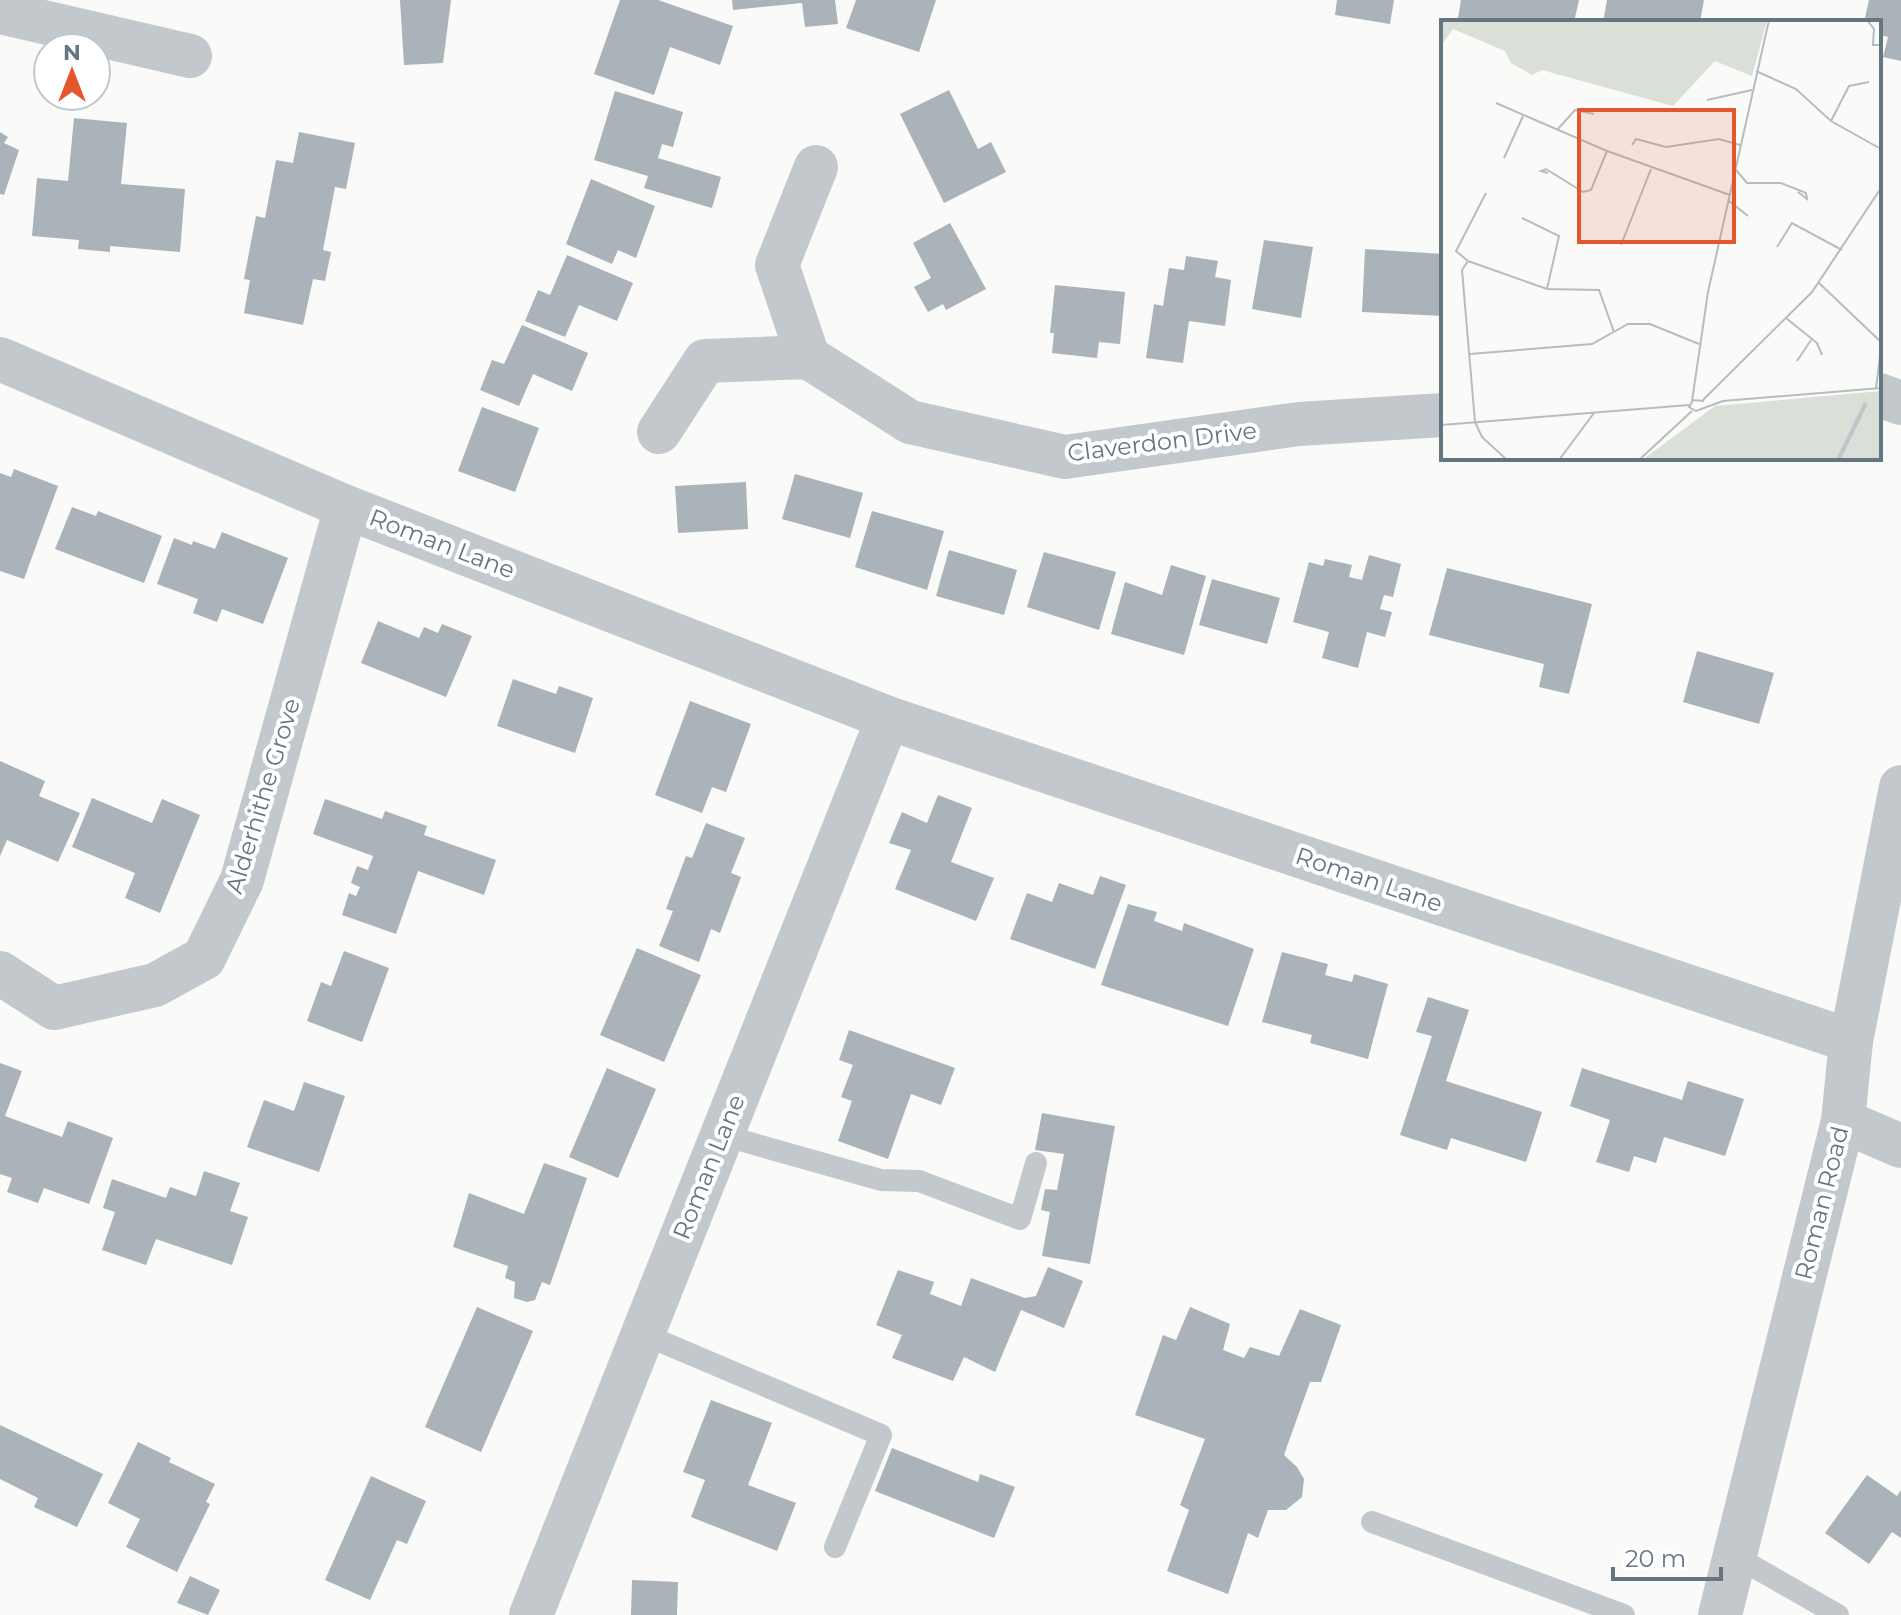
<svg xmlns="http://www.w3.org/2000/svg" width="1901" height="1615" font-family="Montserrat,sans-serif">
	<rect width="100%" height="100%" fill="#fafaf8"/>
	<!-- building -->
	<g fill="#aab3b9">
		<path d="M400,0h51l-8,63 -39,2z"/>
		<path d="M620,0h38l75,26 -13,39 -50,-18 -16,48 -60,-21z"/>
		<path d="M732,0h103l3,24 -33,3 -3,-24 -69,7z"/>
		<path d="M856,0h80l-17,52 -73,-24z"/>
		<path d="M1337,0h57l-4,24 -55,-9z"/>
		<path d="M1461,0h118l-5,22h-99l-17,-4z"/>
		<path d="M1607,0h97l-4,22h-97z"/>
		<path d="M1869,0h32v61l-18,-4 5,-20 -9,-2v-13h-15z"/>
		<path d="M949,90l29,59 13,-7 15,30 -62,31 -44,-89z"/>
		<path d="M615,91l68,21 -10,35 -11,-3 -4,14 63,19 -9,31 -68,-20 4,-12 -54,-16z"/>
		<path d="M74,118l53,5 -6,61 64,5 -5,63 -70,-6v6l-32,-3 1,-9 -47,-4 5,-58 31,3z"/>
		<path d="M0,132l8,5 -4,6 15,7 -15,45 -4,-1z"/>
		<path d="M299,132l56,11 -9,46 -11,-2 -12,63 8,2 -6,29 -12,-2 -10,46 -59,-12 6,-33 -6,-1 12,-63 9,2 11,-58 17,3z"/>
		<path d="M591,179l64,27 -19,52 -18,-8 -6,14 -46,-20z"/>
		<path d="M950,223l36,66 -40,21 -3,-6 -15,8 -14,-25 17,-9 -18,-35z"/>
		<path d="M1264,240l49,7 -12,71 -49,-9z"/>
		<path d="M1365,249l78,5v62l-81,-4z"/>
		<path d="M567,255l66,28 -16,38 -38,-16 -14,32 -40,-16 13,-31 12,5z"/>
		<path d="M1186,256l32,5 -3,16 16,3 -6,46 -36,-5 -6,42 -37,-5 8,-54 9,2 6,-38 15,2z"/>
		<path d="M1055,285l70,7 -5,52 -21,-2 -2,16 -45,-5 2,-20h-4z"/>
		<path d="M522,325l66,28 -16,38 -39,-17 -14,32 -39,-16 12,-30 12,4z"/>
		<path d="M482,407l57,21 -24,64 -57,-21z"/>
		<path d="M14,469l44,17 -34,93 -24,-8v-98l11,4z"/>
		<path d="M795,474l68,19 -13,45 -68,-19z"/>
		<path d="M746,482l2,47 -70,4 -3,-47z"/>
		<path d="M72,507l24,9 2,-5 64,25 -18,47 -89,-34z"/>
		<path d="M872,511l72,20 -17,59 -72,-23z"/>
		<path d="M222,532l66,26 -25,66 -41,-15 -5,13 -24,-9 5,-14 -41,-15 17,-46 18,7 1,-4 22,8z"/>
		<path d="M949,550l68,20 -13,45 -68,-19z"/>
		<path d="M1044,552l72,20 -17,58 -72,-23z"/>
		<path d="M1369,555l32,9 -8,33 -9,-2 -4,14 12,3 -7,25 -18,-5 -9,36 -36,-10 7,-26 -36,-10 16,-60 14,4 2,-7 27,6 -3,12 13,3z"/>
		<path d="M1171,565l35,11 -22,79 -73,-21 14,-52 37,13z"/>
		<path d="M1447,568l145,36 -23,90 -30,-7 5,-23 -115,-29z"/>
		<path d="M1212,579l68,19 -13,46 -68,-19z"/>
		<path d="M378,621l41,17 5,-11 14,6 4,-9 30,12 -26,61 -85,-34z"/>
		<path d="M1697,651l77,22 -15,51 -76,-22z"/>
		<path d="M513,679l43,15 3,-8 34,12 -18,55 -78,-27z"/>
		<path d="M690,701l61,23 -25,68 -14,-5 -10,26 -47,-18z"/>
		<path d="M0,761l45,20 -6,15 41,17 -22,49 -51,-22 -7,16z"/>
		<path d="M938,795l34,13 -21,54 43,16 -18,43 -81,-32 16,-39 -22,-7 13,-31 25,11z"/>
		<path d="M92,798l60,25 10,-24 38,16 -40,98 -35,-15 10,-25 -63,-26z"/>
		<path d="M325,799l57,20 3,-8 42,15 -3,9 72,25 -12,35 -66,-24 -22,63 -54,-19 7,-22 7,3 4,-9 -9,-4 6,-17 11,4 5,-14 -60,-22z"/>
		<path d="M706,823l39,15 -14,35 10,4 -21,56 -9,-4 -12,33 -40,-16 14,-35 -7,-2 20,-53 6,2z"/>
		<path d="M1100,876l26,9 -31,84 -85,-30 17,-46 25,9 7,-19 34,12z"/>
		<path d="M1128,904l29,8 -3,9 28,10 2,-8 70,26 -26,77 -127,-41z"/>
		<path d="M637,948l64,27 -37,87 -64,-27z"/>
		<path d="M344,951l45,17 -27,74 -55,-21 14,-39 10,4z"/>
		<path d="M1282,952l46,12 -3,11 27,7 2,-8 34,10 -20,75 -58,-16 2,-8 -50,-13z"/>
		<path d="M1428,997l41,13 -23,71 96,31 -16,50 -75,-24 -4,12 -47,-15 32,-99 -16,-4z"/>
		<path d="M849,1030l106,38 -14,37 -30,-11 -23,65 -50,-18 14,-40 -11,-4 12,-32 -14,-5z"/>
		<path d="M0,1063l22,8 -17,45 57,21 6,-16 45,17 -24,66 -45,-16 -6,15 -31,-11 5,-14 -12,-4z"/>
		<path d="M607,1068l49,21 -38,89 -49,-21z"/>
		<path d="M1582,1068l100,32 6,-19 56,18 -19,57 -61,-19 -8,26 -22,-7 -5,16 -33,-10 14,-42 -40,-14z"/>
		<path d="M304,1082l41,14 -26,76 -72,-25 17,-47 30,11z"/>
		<path d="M1042,1113l73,13 -25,138 -48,-8 8,-44 -9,-2 4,-21 12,1 7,-36 -29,-4z"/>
		<path d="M544,1163l43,15 -37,107 -8,-3 -7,18 -8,2 -13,-4 1,-16 -10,-4 3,-12 -55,-19 16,-54 55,21z"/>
		<path d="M204,1171l36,12 -10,28 18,6 -16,48 -76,-26 -10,26 -44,-15 13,-38 -12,-4 9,-29 54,19 4,-11 26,9z"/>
		<path d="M1048,1267l35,14 -19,47 -43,-18 -26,62 -31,-15 -11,24 -61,-23 10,-23 -26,-10 22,-55 36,12 -4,12 31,12 10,-28 54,20 11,-2z"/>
		<path d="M477,1307l56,24 -52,121 -56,-25z"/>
		<path d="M1190,1307l40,17 -7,26 21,8 6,-11 29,9 21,-47 41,16 -20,57h-11l-26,73 13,12 7,12 -2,18 -16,13h-18l-10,28 -10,-5 -20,61 -61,-23 22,-61 -9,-5 25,-66 -70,-24 28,-80 13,5z"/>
		<path d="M711,1400l61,23 -24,62 48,18 -19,48 -86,-34 14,-37 -22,-8z"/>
		<path d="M0,1425l103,49 -26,53 -43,-20 4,-9 -38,-19z"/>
		<path d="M138,1442l33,16 -2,4 46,22 -9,18 4,2 -33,68 -51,-25 14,-28 -32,-16z"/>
		<path d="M892,1448l86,34 2,-8 35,13 -21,51 -119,-47z"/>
		<path d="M1867,1475l30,21 4,-6v48l-9,-6 -23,32 -44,-31z"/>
		<path d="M371,1476l55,25 -19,43 -10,-4 -27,60 -45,-20z"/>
		<path d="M190,1576l30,14 -12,25 -31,-12z"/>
		<path d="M632,1580l46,2 -1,33h-46z"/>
	</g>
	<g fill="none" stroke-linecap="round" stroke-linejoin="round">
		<!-- lane -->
		<g stroke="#c3c8cc" stroke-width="22">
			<path d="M722,1135l159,45 38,1 101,38 16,-56"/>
			<path d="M643,1334l238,101 -46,112"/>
			<path d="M1372,1522l252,93"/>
			<path d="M1735,1556l103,59"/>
		</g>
		<!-- street -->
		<g stroke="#c3c8cc" stroke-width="44">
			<path d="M0,12l190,44"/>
			<path d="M808,357l-31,-92 39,-98"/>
			<path d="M0,359l346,148 542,211 963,323"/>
			<path d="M1879,395l22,8"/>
			<path d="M659,432l46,-71 103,-4 102,65 155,35 234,-33 144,-9"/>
			<path d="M0,973l54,35 101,-23 49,-27 38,-78 104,-373"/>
			<path d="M1843,1121l58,25"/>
			<path d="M531,1615l357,-897"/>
			<path d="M1720,1615l123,-494 8,-80 50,-254"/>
		</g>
	</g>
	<g text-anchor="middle" stroke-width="8" stroke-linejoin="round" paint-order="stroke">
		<!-- street labels -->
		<g font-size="24" fill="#657683" stroke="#fff">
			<text transform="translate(1162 442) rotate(-7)" y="8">Claverdon Drive</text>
			<text transform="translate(442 544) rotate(21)" y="8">Roman Lane</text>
			<text transform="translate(263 796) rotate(-73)" y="8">Alderhithe Grove</text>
			<text transform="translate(1369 880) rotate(19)" y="8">Roman Lane</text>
			<text transform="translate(709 1167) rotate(-68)" y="8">Roman Lane</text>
			<text transform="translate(1822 1203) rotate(-76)" y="8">Roman Road</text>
		</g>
	</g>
	<!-- overview -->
	<g transform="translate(1441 20)">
		<rect width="440" height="440" fill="#fafaf8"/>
		<path d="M0,0h326l-15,56 -37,-15 -42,45 -131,-36 -10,5 -21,-12 -6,-12 -52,-22 -12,17zM440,371v69h-239l73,-54z" fill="#dadfd7"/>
		<path fill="none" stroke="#bbc7cb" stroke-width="4" d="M397,440l28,-57"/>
		<path fill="none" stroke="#b5bdc2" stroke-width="2" d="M426,0l7,9 -1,16h8M315,51l40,18 35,32 50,28M266,80l45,-10M55,83l111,48 123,44M390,101l18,-35 20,-4M116,110l18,-20 19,4M191,125l4,-6 30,8 53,-8 21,6M63,138l19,-42M295,150l11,13h34l25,10 1,6 -9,-7M107,153l-7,-2 5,-2 37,23 8,-2 16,-39M45,173l-30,58 12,10 79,28 52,1 15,42M288,181l19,15M81,198l37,18 -12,53M180,225l30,-76M336,227l15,-24 50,27M27,241l-6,9 13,152 7,15 25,23M378,263l62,59M345,298l31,25 5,12M29,334l122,-10 36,-20h22l49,20M356,341l14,-21M435,368l5,-39M262,380l109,-108 69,-104M251,381l16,-109 61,-272M263,381l-11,-1 -4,7 7,4 27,-10 158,-13M0,405l248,-20M118,440l35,-47M198,440l53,-49"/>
		<path fill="#e4572e" fill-opacity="0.15" stroke="#e4572e" stroke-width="4" d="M138,90h155v132h-155z"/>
		<rect width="440" height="440" fill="none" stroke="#657683" stroke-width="4"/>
	</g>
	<!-- north arrow -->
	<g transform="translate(72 72)"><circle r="38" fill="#ffffff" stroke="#c1c8cd" stroke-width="2"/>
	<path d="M0-6L14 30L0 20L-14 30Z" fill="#e4572e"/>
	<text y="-12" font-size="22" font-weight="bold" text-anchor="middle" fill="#657683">N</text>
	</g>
	<!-- scale -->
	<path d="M1613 1567v12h108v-12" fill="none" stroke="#657683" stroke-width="4"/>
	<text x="1625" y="1567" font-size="24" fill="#657683" stroke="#ffffff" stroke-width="6" paint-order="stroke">20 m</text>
</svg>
